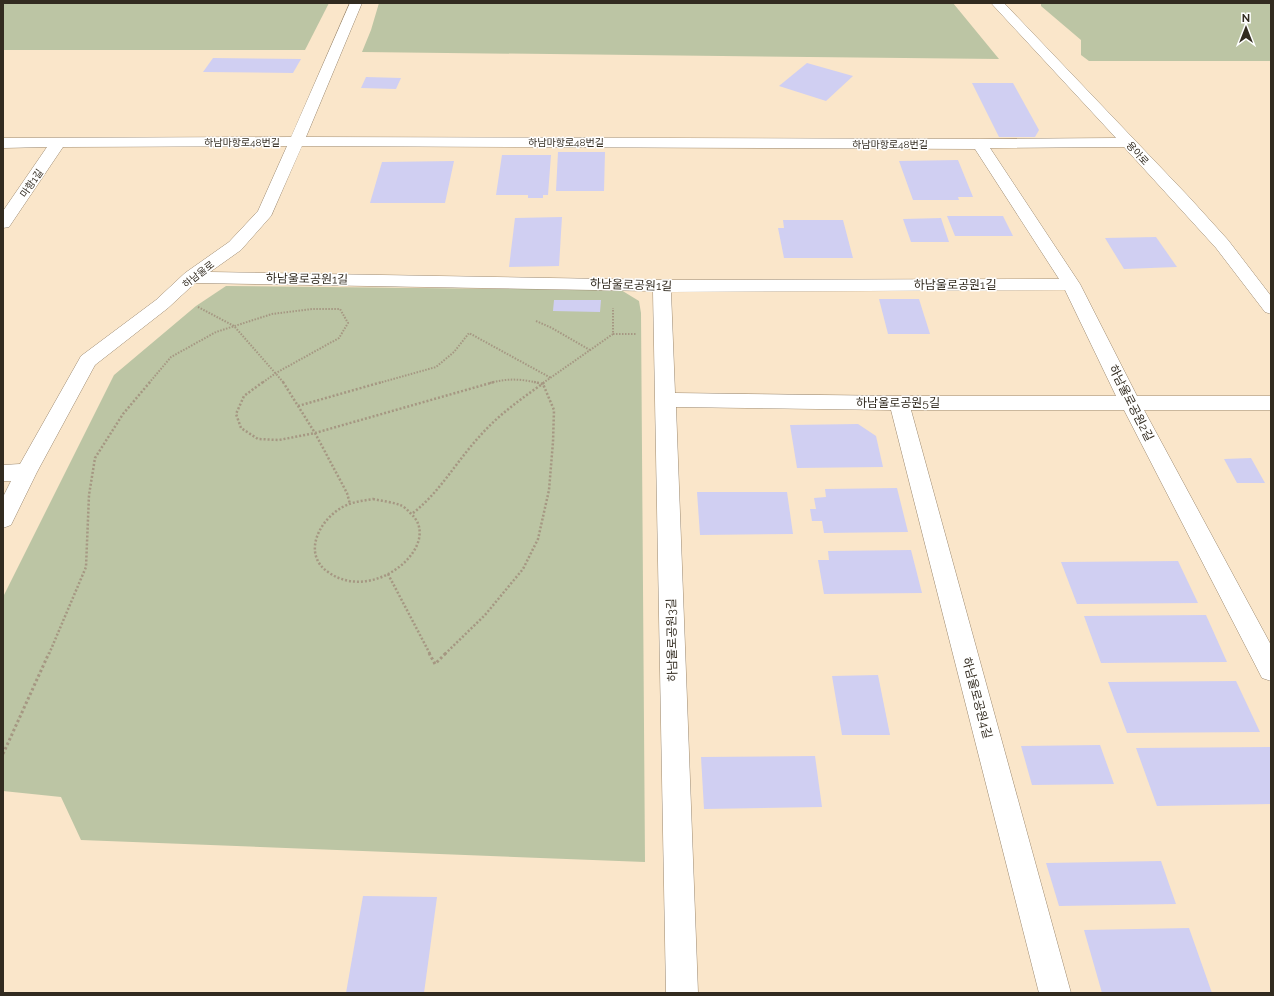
<svg xmlns="http://www.w3.org/2000/svg" width="1274" height="996" font-family="Raleway,'Noto Sans KR',sans-serif">
	<rect width="100%" height="100%" fill="#fae6ca"/>
	<!-- green -->
	<g fill="#bcc5a4">
		<path d="M3,3h326l-24,47h-302z"/>
		<path d="M379,3h574l46,56 -637,-7 9,-22z"/>
		<path d="M1041,3h230v58h-182l-8,-6v-15l-40,-34z"/>
		<path d="M226,286l395,4 18,11 2,12 4,549 -564,-22 -20,-43 -58,-6v-194l111,-222 82,-69z"/>
	</g>
	<!-- building -->
	<g fill="#d0cff2">
		<path d="M213,58l88,1 -8,14 -90,-1z"/>
		<path d="M807,63l46,13 -27,25 -47,-15z"/>
		<path d="M366,77l35,1 -5,11 -35,-1z"/>
		<path d="M972,83h41l26,47 -4,7h-36z"/>
		<path d="M558,152h47l-1,39h-48z"/>
		<path d="M502,155h49l-3,40h-5v3h-15v-3h-32z"/>
		<path d="M958,160l15,37h-15l1,3h-46l-14,-39z"/>
		<path d="M454,161l-9,42h-75l12,-41z"/>
		<path d="M947,216h56l10,20h-58z"/>
		<path d="M562,217l-3,49 -50,1 6,-49z"/>
		<path d="M941,218l8,24h-38l-8,-23z"/>
		<path d="M783,220h60l10,38h-69l-6,-30h6z"/>
		<path d="M1156,237l21,30 -53,2 -19,-31z"/>
		<path d="M879,299h40l11,35h-42z"/>
		<path d="M554,300h47l-1,12 -47,-1z"/>
		<path d="M858,424l18,12 7,31 -86,1 -7,-43z"/>
		<path d="M1251,458l14,25h-28l-13,-24z"/>
		<path d="M897,488l11,44 -84,1 -2,-12h-10l-2,-12h6l-2,-11 12,-1 -1,-8z"/>
		<path d="M697,492h90l6,42 -93,1z"/>
		<path d="M911,550l11,43 -98,1 -6,-34h11l-1,-9z"/>
		<path d="M1178,561l20,42 -121,1 -16,-42z"/>
		<path d="M1206,615l21,47 -126,1 -17,-47z"/>
		<path d="M878,675l12,60h-48l-10,-59z"/>
		<path d="M1236,681l24,51 -133,1 -19,-51z"/>
		<path d="M1100,745l14,39 -82,1 -11,-39z"/>
		<path d="M1270,747l1,57 -114,2 -21,-58z"/>
		<path d="M815,756l7,51 -118,2 -3,-52z"/>
		<path d="M1161,861l15,43 -117,2 -13,-43z"/>
		<path d="M363,896l74,1 -13,96h-78z"/>
		<path d="M1189,928l23,65h-110l-18,-63z"/>
	</g>
	<g fill="none" stroke-linecap="round" stroke-linejoin="round">
		<!-- minor casing -->
		<g stroke="#9c8970" stroke-width="1">
			<path id="minor" d="M350,3h12l-56,134 674,2 136,-1 -125,-135h13l185,194 39,43 43,56v18l-6,-2 -49,-64 -92,-101 -134,1 90,136 57,112h134v14h-127l127,235v36l-9,-3 -138,-268h-213l160,583h-32l-148,-583 -215,-3 22,586h-32l-13,-702 -458,-8 -27,25 -73,57 -58,107 -26,53 -8,3v-31l8,-16h-8v-16l17,-1 61,-108 75,-56 29,-27 44,-31 29,-31 29,-65 -224,1 -54,80 -6,1v-17l44,-64 -44,1v-10l288,-1zM302,146l673,3 84,130 -397,1 -452,-8 31,-22 30,-34zM1065,290l51,106h-217l-224,-3 -4,-101z"/>
		</g>
		<!-- path-far2 -->
		<g stroke="#a59782" stroke-width="2" stroke-dasharray="1.5 1.5" stroke-linecap="butt">
			<path d="M198,307l36,19 50,57"/>
			<path d="M536,321l16,7 38,22"/>
			<path d="M613,334h23"/>
			<path d="M149,383l22,-26 45,-25 56,-18 40,-5h28l8,14 -9,15 -63,35 -14,10"/>
			<path d="M379,383l57,-16 18,-15 15,-19 82,45"/>
			<path d="M490,383c17,-5 32,-4 49,0"/>
			<path d="M543,383l70,-49v-26"/>
		</g>
		<!-- path-far1 -->
		<g stroke="#a59782" stroke-width="2.5" stroke-dasharray="2 2" stroke-linecap="butt">
			<path d="M263,382l-19,14 -8,18 5,14 17,11 21,1 36,-7 179,-51"/>
			<path d="M283,382l32,51 32,60 3,11"/>
			<path d="M298,406l84,-24"/>
			<path d="M373,499c9,2 19,3 27,6 3,1 7,4 9,7 38,30 -34,94 -81,60 -26,-18 -9,-51 13,-64 9,-6 21,-7 32,-9z"/>
			<path d="M413,513c27,-21 43,-51 66,-76 19,-22 42,-38 66,-55"/>
			<path d="M388,574l42,80"/>
			<path d="M49,654l37,-87 3,-72 6,-37 28,-44 27,-32"/>
			<path d="M445,654l40,-39 38,-46 15,-30 11,-49 4,-48 1,-32 -11,-26 -9,-2"/>
		</g>
		<!-- path -->
		<g stroke="#a59782" stroke-width="3" stroke-dasharray="2.5 2.5" stroke-linecap="butt">
			<path d="M429,653l6,11 11,-11"/>
			<path d="M3,754l46,-101"/>
		</g>
		<!-- minor -->
		<use href="#minor" fill="#fff" fill-rule="evenodd"/>
	</g>
	<g text-anchor="middle" stroke-width="3" stroke-linejoin="round" paint-order="stroke">
		<!-- far-street labels -->
		<g font-size="10" fill="#322b20" stroke="#fff">
			<text x="242" y="146">하남마항로48번길</text>
			<text x="566" y="146">하남마항로48번길</text>
			<text x="890" y="148">하남마항로48번길</text>
			<text transform="translate(1138 153) rotate(48)" y="4">용아로</text>
			<text transform="translate(31 183) rotate(-55)" y="4">마항1길</text>
			<text transform="translate(198 274) rotate(-38)" y="4">하남울로</text>
		</g>
		<!-- street labels -->
		<g font-size="12" fill="#322b20" stroke="#fff">
			<text transform="translate(307 279) rotate(1)" y="4">하남울로공원1길</text>
			<text transform="translate(631 285) rotate(2)" y="4">하남울로공원1길</text>
			<text x="955" y="289">하남울로공원1길</text>
			<text x="898" y="407">하남울로공원5길</text>
			<text transform="translate(1131 403) rotate(63)" y="4">하남울로공원2길</text>
			<text transform="translate(672 640) rotate(-91)" y="4">하남울로공원3길</text>
			<text transform="translate(977 698) rotate(75)" y="4">하남울로공원4길</text>
		</g>
	</g>
	<!-- border -->
	<rect width="1274" height="996" fill="none" stroke="#322b20" stroke-width="8"/>
	<!-- north arrow -->
	<g transform="translate(1246 28)" stroke="#ffffff" stroke-width="3" paint-order="stroke">
	<path d="M0-3L7 15L0 10L-7 15Z" fill="#322b20"/>
	<text y="-6" font-size="11" font-weight="bold" text-anchor="middle" fill="#322b20">N</text>
	</g>
</svg>
